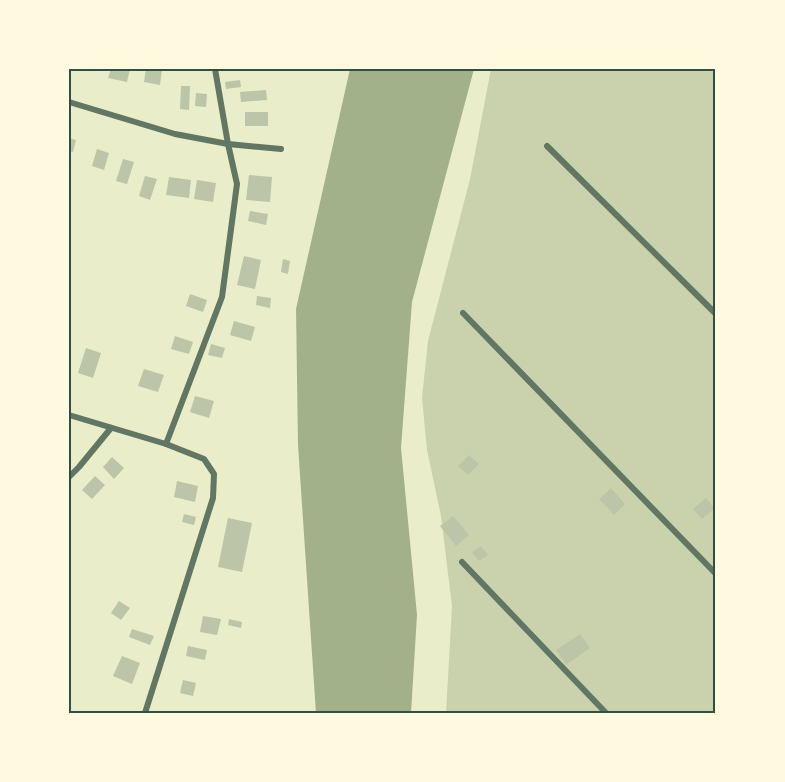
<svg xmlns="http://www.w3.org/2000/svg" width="785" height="782" font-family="Barlow,sans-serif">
	<rect width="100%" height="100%" fill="#e9edc9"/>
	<!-- green -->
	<path fill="#cad2ad" d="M491,69h225v644h-270l6,-107 -11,-90 -14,-66 -5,-52 6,-57 42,-162z"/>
	<!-- water -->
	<path fill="#a3b18a" d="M350,69h124l-62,233 -11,146 16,167 -6,98h-95l-18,-268 -2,-136z"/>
	<!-- building -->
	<g fill="#bcc5a7">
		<path d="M111,69h19l-3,13 -19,-4z"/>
		<path d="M146,69h16l-2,16 -16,-3z"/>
		<path d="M240,80l1,7 -15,2 -1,-7z"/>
		<path d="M181,86h9l-1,24 -9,-1z"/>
		<path d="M266,90l1,10 -26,2 -1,-10z"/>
		<path d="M196,93l11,1 -1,13 -11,-1z"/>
		<rect x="245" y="112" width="23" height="14"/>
		<path d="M69,138l7,2 -3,12 -4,-1z"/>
		<path d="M97,149l12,4 -5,17 -12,-4z"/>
		<path d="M123,159l11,3 -7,22 -11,-3z"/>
		<path d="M249,175l23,2 -2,25 -24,-2z"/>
		<path d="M145,176l12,3 -7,21 -11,-4z"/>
		<path d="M169,177l22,3 -2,18 -23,-3z"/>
		<path d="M197,180l19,3 -3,19 -19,-3z"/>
		<path d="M250,211l18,3 -2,11 -18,-4z"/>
		<path d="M244,256l17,4 -6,29 -18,-4z"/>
		<path d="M283,259l7,2 -2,13 -7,-2z"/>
		<path d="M190,294l17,6 -4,12 -17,-6z"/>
		<path d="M257,296l14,2 -1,10 -14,-3z"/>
		<path d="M234,321l21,6 -4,14 -21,-6z"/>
		<path d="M175,336l18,6 -4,12 -18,-5z"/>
		<path d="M211,344l14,4 -3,10 -14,-3z"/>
		<path d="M86,348l15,5 -8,25 -15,-5z"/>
		<path d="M144,369l20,6 -6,17 -20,-6z"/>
		<path d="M195,396l19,5 -5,17 -19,-6z"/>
		<path d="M469,455l10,9 -11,11 -10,-9z"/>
		<path d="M112,457l12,11 -10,11 -11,-12z"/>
		<path d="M95,476l10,9 -13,14 -10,-9z"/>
		<path d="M177,481l21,5 -3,16 -21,-5z"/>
		<path d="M611,488l14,16 -11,11 -15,-16z"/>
		<path d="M706,498l9,10 -13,11 -9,-10z"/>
		<path d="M184,514l12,3 -2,8 -12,-3z"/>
		<path d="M453,516l16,19 -13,11 -16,-20z"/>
		<path d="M228,518l24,5 -10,49 -24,-5z"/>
		<path d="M481,546l7,9 -9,6 -7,-9z"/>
		<path d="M119,601l11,7 -9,12 -10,-7z"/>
		<path d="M203,616l18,3 -4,16 -17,-3z"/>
		<path d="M229,619l13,3 -1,6 -13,-3z"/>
		<path d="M132,629l22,7 -4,9 -21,-8z"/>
		<path d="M580,634l10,14 -24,17 -10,-15z"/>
		<path d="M188,646l19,4 -2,10 -19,-4z"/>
		<path d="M122,656l18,7 -8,21 -19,-8z"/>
		<path d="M183,680l13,3 -3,13 -13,-3z"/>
	</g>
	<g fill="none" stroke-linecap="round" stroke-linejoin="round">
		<!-- minor -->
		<g stroke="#617663" stroke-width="6">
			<path d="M69,102l106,32 53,10 53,5"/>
			<path d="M547,146l169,168"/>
			<path d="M463,313l253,261"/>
			<path d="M69,415l97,29 38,15 10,15 -1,24 -68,215"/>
			<path d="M166,444l56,-147 15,-113 -9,-40 -13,-75"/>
			<path d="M69,477l10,-10 32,-39"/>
			<path d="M462,562l144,151"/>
		</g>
	</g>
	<!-- border -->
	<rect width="785" height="782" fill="none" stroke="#fefae0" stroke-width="141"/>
	<rect x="70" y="70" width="644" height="642" fill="none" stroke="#344e41" stroke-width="2"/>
</svg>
